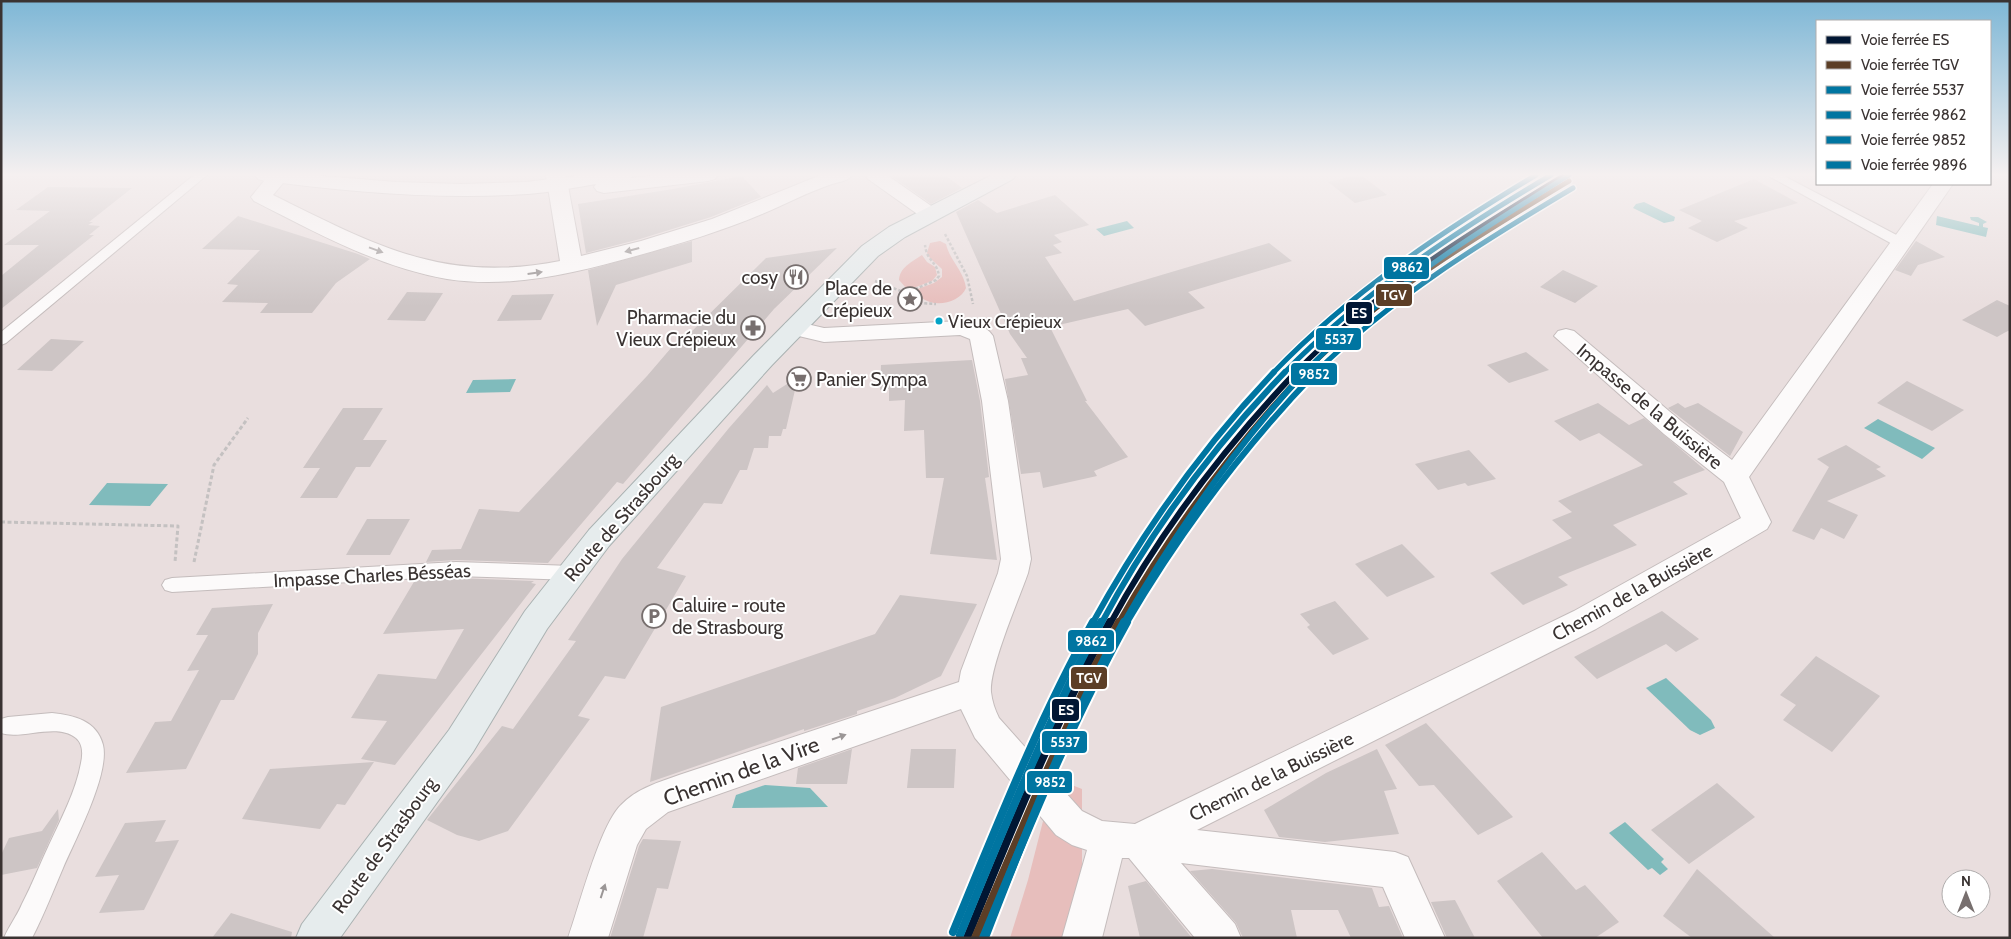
<svg xmlns="http://www.w3.org/2000/svg" width="2011" height="939" font-family="Cabin,sans-serif">
	<rect width="100%" height="100%" fill="#e9dede"/>
	<!-- green -->
	<g fill="#e7bebc">
		<path d="M940,241l6,3c4,17 18,27 20,44 -5,12 -23,18 -36,14 -7,-2 -12,-7 -18,-11l22,-8 8,-6v-8l-12,-11 -3,-5 3,-10z"/>
		<path d="M922,255l5,7 8,5 2,8 -5,6 -24,9 -9,-10c1,-13 13,-18 23,-25z"/>
		<path d="M1054,778l28,11v89l-12,60h-60l18,-58z"/>
	</g>
	<!-- water -->
	<g fill="#80bbbc">
		<path d="M1644,202l31,15 -1,4 -10,2 -31,-15 3,-4z"/>
		<path d="M1937,216l42,10v-3l-8,-3 -1,-3h8l9,5 -4,2v3l5,1 -2,9 -50,-12z"/>
		<path d="M1127,221l7,7 -30,8 -8,-7z"/>
		<path d="M516,379l-6,13 -44,1 7,-13z"/>
		<path d="M1878,419l57,29 -13,11 -58,-31z"/>
		<path d="M107,483l61,1 -18,22 -61,-1z"/>
		<path d="M1666,678l45,42 4,8 -15,7 -10,-5 -44,-42z"/>
		<path d="M765,785l45,3 18,19 -96,1 4,-13z"/>
		<path d="M1625,822l39,37 -3,3 7,7 -8,6 -8,-7 -4,2 -39,-37z"/>
	</g>
	<!-- building -->
	<g fill="#cdc5c5">
		<path d="M890,175h55l17,13 -31,16z"/>
		<path d="M1357,175h4l26,20 -32,8 -27,-21z"/>
		<path d="M742,176l19,21 -50,20 -71,22 -54,14 -8,-49 95,-15z"/>
		<path d="M1754,179l44,24 -64,18 14,7 -31,14 -29,-14 14,-7 -23,-11z"/>
		<path d="M48,187l84,1 -43,34h4l-5,3 12,1 -11,9h5l-93,74v-33l38,-31h-35l46,-34 -34,-1z"/>
		<path d="M1055,195l34,30 -35,10 8,7 -9,3 9,8 -17,4 29,44 195,-58 23,18 -104,31 17,16 -60,18 -17,-17 -78,18 37,74h-2l43,56 -34,14 3,5 -54,12 -3,-16 -19,2 -16,-95 23,-4 -7,-17h6l-17,-24 -54,-122 22,-12 19,13z"/>
		<path d="M238,216l120,38 12,5 -34,24 -24,30h-52l8,-10 -46,-1 16,-17 -11,-1 33,-34 -58,-1z"/>
		<path d="M692,241v21l-76,23 -19,41 -9,-56z"/>
		<path d="M1916,241l29,16 -27,8 -7,11 -16,-6z"/>
		<path d="M837,248l-63,61 -151,175 -6,-2 -69,81 -92,-3 -30,2 6,-12 29,-1 18,-40 40,3 128,-136 36,-42v6l83,-82z"/>
		<path d="M1563,270l35,16 -23,17 -35,-16z"/>
		<path d="M407,292l36,1 -18,28 -38,-1z"/>
		<path d="M554,294l-13,26 -44,1 15,-26z"/>
		<path d="M1997,300l13,6v24l-6,3 -7,4 -35,-17z"/>
		<path d="M51,339l33,2 -32,30 -35,-1z"/>
		<path d="M1526,352l23,18 -40,13 -22,-18z"/>
		<path d="M972,360l8,41 9,76 -4,1 12,82 -67,-6 14,-76h-18l-2,-48 -20,1 1,-31 -16,1v-12l-9,1 1,-25z"/>
		<path d="M798,377l-12,52h-3l-2,7h-12l-1,12h-14l-7,22h-7l-18,34 -18,-1 -47,65 29,8 -61,103 -20,-3 -27,40 12,3 -82,112 -29,10 -22,-6 -30,-15 75,-94 11,3 63,-88 -8,-1 54,-81 107,-131 38,-43 6,8z"/>
		<path d="M1907,381l57,29 -32,21 -55,-28z"/>
		<path d="M1598,403l31,22 15,-7 61,52 -32,12 15,12 -75,31 24,20 -79,32 10,8 -45,20 -33,-32 82,-35 -20,-18 20,-8 -14,-11 85,-36 -44,-32 -19,8 -26,-20z"/>
		<path d="M1678,403l7,5 13,-5 45,29 -13,24 -62,-48z"/>
		<path d="M343,408h40l-20,32h24l-17,27h-14l-19,31h-37l20,-30h-17z"/>
		<path d="M1846,445l35,22 -5,2 10,7 -59,25 31,14 -14,24 -23,-11 -7,12 -22,-9 37,-64 -12,-8z"/>
		<path d="M1469,450l27,29 -28,7 -3,-3 -27,7 -23,-26z"/>
		<path d="M367,519h43l-20,36h-44z"/>
		<path d="M1402,544l33,33 -48,20 -32,-33z"/>
		<path d="M456,578l78,3 -3,2 5,1 -141,181 -34,-6 26,-38 -36,-3 27,-44 58,5 28,-50 -81,5 32,-54z"/>
		<path d="M900,595l77,9 -36,72 -46,22 -38,13v3l-53,17v-2l-154,53 11,-75 214,-73z"/>
		<path d="M1335,601l34,38 -36,16 -26,-28 3,-2 -10,-11z"/>
		<path d="M273,604l-15,29v21l-24,46h-13l-35,69 -60,4 29,-51 16,-1 28,-51 -12,1 21,-36h-12l16,-27z"/>
		<path d="M1662,611l37,28 -23,13 -10,-8 -69,35 -23,-22z"/>
		<path d="M1816,656l64,40 -48,56 -49,-32 13,-15 -16,-10z"/>
		<path d="M1426,723l36,39 51,55 -35,18 -44,-50 -15,1 -34,-41z"/>
		<path d="M852,749l-5,35h-51l2,-16z"/>
		<path d="M911,749h45l-2,39h-47z"/>
		<path d="M1377,749l20,40 -13,2 15,43 -74,8 -46,-5 -15,-27 62,-37z"/>
		<path d="M374,762l-29,43 -8,-1 -17,25 -78,-10 28,-50z"/>
		<path d="M1717,783l38,34 -66,47 -38,-34z"/>
		<path d="M58,809l1,11 -22,48 -36,7v-20l8,-17 33,-7z"/>
		<path d="M166,820l-11,22 24,-2 -35,70 -45,3 20,-38 -24,2 30,-54z"/>
		<path d="M643,839l38,2 -13,48 -11,-1 -14,50h-33l29,-92z"/>
		<path d="M1542,852l34,38 9,-5 34,37 -24,16h-52l-46,-57z"/>
		<path d="M1212,869l160,19 7,19 10,-1 14,32h-52l-13,-28h-47l6,28h-54l-7,-15 -46,-52z"/>
		<path d="M1697,869l78,69h-83l-29,-22z"/>
		<path d="M1146,881l46,57h-52l-12,-52z"/>
		<path d="M1455,900l20,38h-28l-16,-36z"/>
		<path d="M231,913l61,19 -1,6h-79z"/>
	</g>
	<g fill="none" stroke-linecap="round" stroke-linejoin="round">
		<!-- lane casing -->
		<g stroke="#c4bcbc" stroke-width="2">
			<g id="lane">
				<path d="M194,175h13l-201,168 -5,2v-13z"/>
				<path d="M1767,175h15l124,65 2,3 -2,3h-10z"/>
				<path d="M456,562l116,4 7,2 3,5 -3,5 -7,2 -116,-4 -284,16 -7,-2 -3,-5 3,-5 7,-2z"/>
				<path d="M52,713c22,2 45,8 51,32 7,29 -28,95 -40,123 -10,23 -19,47 -31,70h-28c5,-12 13,-22 18,-34 10,-19 18,-40 27,-59 12,-26 27,-54 32,-82 2,-9 2,-19 -5,-25 -19,-16 -54,2 -75,-5v-14l7,-2z"/>
			</g>
		</g>
		<!-- street casing -->
		<g stroke="#c4bcbc" stroke-width="2">
			<g id="street">
				<path d="M269,175h17l2,2 -15,18c102,50 170,89 287,66l-14,-86h20l15,81 60,-15 71,-22 109,-44h31c-4,6 -13,7 -20,9 -24,8 -46,20 -70,30 -40,17 -83,30 -126,42 -61,17 -125,33 -189,23 -69,-12 -132,-47 -193,-78l-3,-4z"/>
				<path d="M865,175h22l50,35 3,4 -3,4 -7,2 -7,-2 -55,-39z"/>
				<path d="M1933,184h20l-204,293 22,45 -4,7 -171,100 -399,201 198,22 13,5 37,81h-40l-22,-51 -202,-24 54,61 6,14h-46l-66,-80h-7l-20,80h-40l25,-88 -15,-5 -16,-10 -81,-97 -14,-29 -293,103 -22,17 -9,16 -29,93h-40c11,-31 32,-113 53,-133 15,-16 38,-23 58,-30l280,-93 2,-11 37,-98 3,-14 -19,-158 -12,-62 -10,-4 -136,7 -38,-9 -4,-5 4,-5 8,-2 30,7 136,-7c13,2 25,3 33,15l15,65 23,158 -3,14c-9,26 -39,95 -37,119 1,9 4,18 8,26l83,93 20,10 33,3 439,-213 167,-93 -17,-36 -60,-48 -110,-98 4,-5 8,-2 8,2 108,91 50,38z"/>
			</g>
		</g>
		<!-- secondary casing -->
		<g stroke="#c4bcbc" stroke-width="2">
			<path id="secondary" d="M255,175h56l85,7 65,2 65,-2 56,-7h51l-2,3 28,-3h59l-3,4 -7,2 -104,12 -7,-2 -3,-4 2,-3c-23,4 -45,8 -68,10 -88,6 -176,-2 -263,-13l-7,-2z"/>
		</g>
		<!-- primary casing -->
		<g stroke="#aab2b2" stroke-width="2">
			<path id="primary" d="M992,175h24l-3,4 -108,58 -27,19 -106,109 -163,181 -62,83 -74,123 -133,186h-44l6,-14 147,-194 76,-119 64,-81 165,-175 108,-109 27,-19z"/>
		</g>
		<!-- path-far1 -->
		<g stroke="#c4c1c1" stroke-width="2.5" stroke-dasharray="3 2" stroke-linecap="butt">
			<path d="M1,177l3,-2"/>
			<path d="M945,234l22,42 6,28"/>
			<path d="M875,281l31,12 7,7 7,3 16,1"/>
			<path d="M906,293l30,-13 3,-4c-2,-15 -12,-14 -14,-31"/>
		</g>
		<!-- path -->
		<g stroke="#c4c1c1" stroke-width="3" stroke-dasharray="4 2.5" stroke-linecap="butt">
			<path d="M1,522l177,4 -3,36"/>
			<path d="M194,562l20,-97 34,-47"/>
		</g>
		<!-- lane -->
		<use href="#lane" fill="#fcfafa" fill-rule="evenodd"/>
		<!-- street -->
		<use href="#street" fill="#fcfafa" fill-rule="evenodd"/>
		<!-- secondary -->
		<use href="#secondary" fill="#fcfafa" fill-rule="evenodd"/>
		<!-- primary -->
		<use href="#primary" fill="#e6eced" fill-rule="evenodd"/>
		<!-- rail-1-far2 casing -->
		<g stroke="#fff" stroke-width="8">
			<path id="rail-1-far2" d="M1295,373c78,-81 174,-140 270,-198"/>
		</g>
		<!-- rail-1-far1 casing -->
		<g stroke="#fff" stroke-width="10">
			<path id="rail-1-far1" d="M1110,624c50,-92 114,-176 186,-252"/>
		</g>
		<!-- rail-1 casing -->
		<g stroke="#fff" stroke-width="12">
			<path id="rail-1" d="M967,938c44,-107 87,-215 143,-316"/>
		</g>
		<!-- rail-2-far2 casing -->
		<g stroke="#fff" stroke-width="8">
			<path id="rail-2-far2" d="M1304,373c76,-79 172,-136 265,-192"/>
		</g>
		<!-- rail-2-far1 casing -->
		<g stroke="#fff" stroke-width="10">
			<path id="rail-2-far1" d="M1118,624c52,-92 115,-176 187,-252"/>
		</g>
		<!-- rail-2 casing -->
		<g stroke="#fff" stroke-width="12">
			<path id="rail-2" d="M975,938l66,-154 52,-114 26,-48"/>
		</g>
		<!-- rail-3-far2 casing -->
		<g stroke="#fff" stroke-width="8">
			<path id="rail-3-far2" d="M1304,373c76,-81 171,-139 265,-198"/>
		</g>
		<!-- rail-3-far1 casing -->
		<g stroke="#fff" stroke-width="10">
			<path id="rail-3-far1" d="M1123,624c52,-91 110,-175 182,-252"/>
		</g>
		<!-- rail-3 casing -->
		<g stroke="#fff" stroke-width="12">
			<path id="rail-3" d="M986,935c41,-106 83,-213 138,-313"/>
		</g>
		<!-- rail-4-far2 casing -->
		<g stroke="#fff" stroke-width="8">
			<path id="rail-4-far2" d="M1284,373c78,-80 171,-141 267,-198"/>
		</g>
		<!-- rail-4-far1 casing -->
		<g stroke="#fff" stroke-width="10">
			<path id="rail-4-far1" d="M1101,624c49,-92 112,-177 184,-252"/>
		</g>
		<!-- rail-4 casing -->
		<g stroke="#fff" stroke-width="12">
			<path id="rail-4" d="M960,935c43,-106 87,-212 141,-313"/>
		</g>
		<!-- rail-5-far2 casing -->
		<g stroke="#fff" stroke-width="8">
			<path id="rail-5-far2" d="M1315,373c76,-75 167,-131 258,-185"/>
		</g>
		<!-- rail-5-far1 casing -->
		<g stroke="#fff" stroke-width="10">
			<path id="rail-5-far1" d="M1126,624c54,-92 116,-175 190,-252"/>
		</g>
		<!-- rail-5 casing -->
		<g stroke="#fff" stroke-width="12">
			<path id="rail-5" d="M983,938c44,-107 88,-215 144,-316"/>
		</g>
		<!-- rail-6-far2 casing -->
		<g stroke="#fff" stroke-width="8">
			<path id="rail-6-far2" d="M1273,373c77,-80 168,-141 263,-198"/>
		</g>
		<!-- rail-6-far1 casing -->
		<g stroke="#fff" stroke-width="10">
			<path id="rail-6-far1" d="M1092,624c50,-91 111,-177 182,-252"/>
		</g>
		<!-- rail-6 casing -->
		<g stroke="#fff" stroke-width="12">
			<path id="rail-6" d="M953,932c43,-104 85,-211 140,-310"/>
		</g>
		<!-- rail-1-far2 -->
		<use href="#rail-1-far2" stroke="#011633" stroke-width="5"/>
		<!-- rail-1-far1 -->
		<use href="#rail-1-far1" stroke="#011633" stroke-width="6"/>
		<!-- rail-1 -->
		<use href="#rail-1" stroke="#011633" stroke-width="8"/>
		<!-- rail-2-far2 -->
		<use href="#rail-2-far2" stroke="#5c3e26" stroke-width="5"/>
		<!-- rail-2-far1 -->
		<use href="#rail-2-far1" stroke="#5c3e26" stroke-width="6"/>
		<!-- rail-2 -->
		<use href="#rail-2" stroke="#5c3e26" stroke-width="8"/>
		<!-- rail-3-far2 -->
		<use href="#rail-3-far2" stroke="#0075a1" stroke-width="5"/>
		<!-- rail-3-far1 -->
		<use href="#rail-3-far1" stroke="#0075a1" stroke-width="6"/>
		<!-- rail-3 -->
		<use href="#rail-3" stroke="#0075a1" stroke-width="8"/>
		<!-- rail-4-far2 -->
		<use href="#rail-4-far2" stroke="#0075a1" stroke-width="5"/>
		<!-- rail-4-far1 -->
		<use href="#rail-4-far1" stroke="#0075a1" stroke-width="6"/>
		<!-- rail-4 -->
		<use href="#rail-4" stroke="#0075a1" stroke-width="8"/>
		<!-- rail-5-far2 -->
		<use href="#rail-5-far2" stroke="#0075a1" stroke-width="5"/>
		<!-- rail-5-far1 -->
		<use href="#rail-5-far1" stroke="#0075a1" stroke-width="6"/>
		<!-- rail-5 -->
		<use href="#rail-5" stroke="#0075a1" stroke-width="8"/>
		<!-- rail-6-far2 -->
		<use href="#rail-6-far2" stroke="#0075a1" stroke-width="5"/>
		<!-- rail-6-far1 -->
		<use href="#rail-6-far1" stroke="#0075a1" stroke-width="6"/>
		<!-- rail-6 -->
		<use href="#rail-6" stroke="#0075a1" stroke-width="8"/>
	</g>
	<!-- one-way arrows -->
	<defs><path id="oneway-solid" d="M-6-.8H1V-3.2L6.5 0L1 3.2V.8H-6Z" transform="scale(1.25)"/></defs>
	<g fill="#9b9696">
		<use href="#oneway-solid" transform="translate(376 250) rotate(20)"/>
		<use href="#oneway-solid" transform="translate(632 250) rotate(165)"/>
		<use href="#oneway-solid" transform="translate(535 273) rotate(-8)"/>
		<use href="#oneway-solid" transform="translate(839 737) rotate(-19)"/>
		<use href="#oneway-solid" transform="translate(603 891) rotate(-72)"/>
	</g>
	<!-- sky -->
	<linearGradient id="sky" x2="0" y2="1"><stop stop-color="#7eb7d6"/><stop offset="0.57" stop-color="#f5f0f0"/><stop offset="1" stop-color="#f5f0f0" stop-opacity="0"/></linearGradient>
	<rect width="2011" height="306" fill="url(#sky)"/>
	<!-- icons -->
	<defs>
		<g id="restaurant-ring" transform="scale(1.25)"><circle r="9.5" fill="#fff" stroke="#776f6e" stroke-width="1.5"/><path d="M-5-6h1v4h1v-4h1v4h1v-4h1v5L-1.5 .5V6h-2V.5L-5-1ZM5-6V6H3V1.5H1.5Q1.5-4 5-6Z" fill="#776f6e"/></g>
		<g id="sight-ring" transform="scale(1.25)"><circle r="9.5" fill="#fff" stroke="#776f6e" stroke-width="1.5"/><path d="M0-6L1.8-2.2L6-1.7L2.9 1.2L3.7 5.4L0 3.3L-3.7 5.4L-2.9 1.2L-6-1.7L-1.8-2.2Z" fill="#776f6e"/></g>
		<g id="pharmacy-ring" transform="scale(1.25)"><circle r="9.5" fill="#fff" stroke="#776f6e" stroke-width="1.5"/><path d="M-2-6h4v4h4v4h-4v4h-4v-4h-4v-4h4Z" fill="#776f6e"/></g>
		<g id="supermarket-ring" transform="scale(1.25)"><circle r="9.5" fill="#fff" stroke="#776f6e" stroke-width="1.5"/><path d="M-6-5.5h2.5l.6 2H6L4.5 2H-2.5L-4.4-4H-6ZM-1.5 3.2a1.3 1.3 0 1 0 .1 0ZM3 3.2a1.3 1.3 0 1 0 .1 0Z" fill="#776f6e"/></g>
		<g id="parking-ring" transform="scale(1.25)"><circle r="9.5" fill="#fff" stroke="#776f6e" stroke-width="1.5"/><path d="M-3.5-5.5H1a3.5 3.5 0 0 1 0 7H-1V5.5H-3.5ZM-1-3.4V-.6H.8a1.4 1.4 0 0 0 0-2.8Z" fill="#776f6e"/></g>
	</defs>
	<g fill-rule="evenodd">
		<use href="#restaurant-ring" x="796" y="277"/>
		<use href="#sight-ring" x="910" y="299"/>
		<use href="#pharmacy-ring" x="753" y="328"/>
		<use href="#supermarket-ring" x="799" y="379"/>
		<use href="#parking-ring" x="654" y="616"/>
	</g>
	<!-- markers -->
	<circle fill="#03a3c6" stroke="#fff" stroke-width="2" cx="939" cy="321" r="4.5"/>
	<g text-anchor="middle" stroke-width="4" stroke-linejoin="round" paint-order="stroke">
		<!-- bus labels -->
		<g font-size="18" fill="#3a3332" stroke="#fff" text-anchor="start">
			<text x="948" y="328">Vieux Crépieux</text>
		</g>
		<!-- poi labels -->
		<g font-size="19" fill="#3a3332" stroke="#fff" text-anchor="end">
			<text x="778" y="284">cosy</text>
			<text x="892" y="295">Place de<tspan x="892" dy="22">Crépieux</tspan></text>
			<text x="736" y="324">Pharmacie du<tspan x="736" dy="22">Vieux Crépieux</tspan></text>
			<text x="816" y="386" text-anchor="start">Panier Sympa</text>
			<text x="672" y="612" text-anchor="start">Caluire - route<tspan x="672" dy="22">de Strasbourg</tspan></text>
		</g>
		<!-- street labels -->
		<g font-size="19" fill="#3a3332" stroke="#fff">
			<text transform="translate(1650 406) rotate(40)" y="7">Impasse de la Buissière</text>
			<text transform="translate(621 517) rotate(-49)" y="7">Route de Strasbourg</text>
			<text transform="translate(372 575) rotate(-3)" y="7">Impasse Charles Bésséas</text>
			<text transform="translate(1632 592) rotate(-29)" y="7">Chemin de la Buissière</text>
			<text transform="translate(1271 776) rotate(-26)" y="7">Chemin de la Buissière</text>
			<text transform="translate(384 845) rotate(-54)" y="7">Route de Strasbourg</text>
		</g>
		<!-- near-street labels -->
		<g font-size="22" fill="#3a3332" stroke="#fff">
			<text transform="translate(741 771) rotate(-20)" y="8">Chemin de la Vire</text>
		</g>
	</g>
	<g stroke="#fff" stroke-width="2">
		<rect x="1383" y="256" width="47" height="24" rx="5" fill="#0075a1"/>
		<rect x="1375" y="283" width="38" height="24" rx="5" fill="#5c3e26"/>
		<rect x="1345" y="301" width="28" height="24" rx="5" fill="#011633"/>
		<rect x="1315" y="327" width="47" height="24" rx="5" fill="#0075a1"/>
		<rect x="1290" y="362" width="48" height="24" rx="5" fill="#0075a1"/>
		<rect x="1067" y="629" width="48" height="24" rx="5" fill="#0075a1"/>
		<rect x="1070" y="666" width="38" height="24" rx="5" fill="#5c3e26"/>
		<rect x="1051" y="698" width="29" height="24" rx="5" fill="#011633"/>
		<rect x="1041" y="730" width="47" height="24" rx="5" fill="#0075a1"/>
		<rect x="1026" y="770" width="47" height="24" rx="5" fill="#0075a1"/>
	</g>
	<g font-size="14" text-anchor="middle" font-weight="bold" fill="#fff">
		<text x="1407" y="272">9862</text>
		<text x="1394" y="300">TGV</text>
		<text x="1359" y="318">ES</text>
		<text x="1339" y="344">5537</text>
		<text x="1314" y="379">9852</text>
		<text x="1091" y="646">9862</text>
		<text x="1089" y="683">TGV</text>
		<text x="1066" y="715">ES</text>
		<text x="1065" y="747">5537</text>
		<text x="1050" y="787">9852</text>
	</g>
	<!-- border -->
	<rect width="2011" height="939" fill="none" stroke="#3a3332" stroke-width="5"/>
	<!-- legend -->
	<rect x="1816" y="20" width="175" height="165" fill="#ffffff" stroke="#b0adad"/>
	<rect x="1826" y="36" width="25" height="8" fill="#011633" stroke="#b0adad"/>
	<text x="1861" y="45" font-size="15" fill="#3a3332">Voie ferrée ES</text>
	<rect x="1826" y="61" width="25" height="8" fill="#5c3e26" stroke="#b0adad"/>
	<text x="1861" y="70" font-size="15" fill="#3a3332">Voie ferrée TGV</text>
	<rect x="1826" y="86" width="25" height="8" fill="#0075a1" stroke="#b0adad"/>
	<text x="1861" y="95" font-size="15" fill="#3a3332">Voie ferrée 5537</text>
	<rect x="1826" y="111" width="25" height="8" fill="#0075a1" stroke="#b0adad"/>
	<text x="1861" y="120" font-size="15" fill="#3a3332">Voie ferrée 9862</text>
	<rect x="1826" y="136" width="25" height="8" fill="#0075a1" stroke="#b0adad"/>
	<text x="1861" y="145" font-size="15" fill="#3a3332">Voie ferrée 9852</text>
	<rect x="1826" y="161" width="25" height="8" fill="#0075a1" stroke="#b0adad"/>
	<text x="1861" y="170" font-size="15" fill="#3a3332">Voie ferrée 9896</text>
	<!-- north arrow -->
	<g transform="translate(1966 894)"><circle r="24" fill="#ffffff" stroke="#b0adad"/>
	<path d="M0-4L9 19L0 12L-9 19Z" fill="#776f6e"/>
	<text y="-8" font-size="14" font-weight="bold" text-anchor="middle" fill="#3a3332">N</text>
	</g>
</svg>
